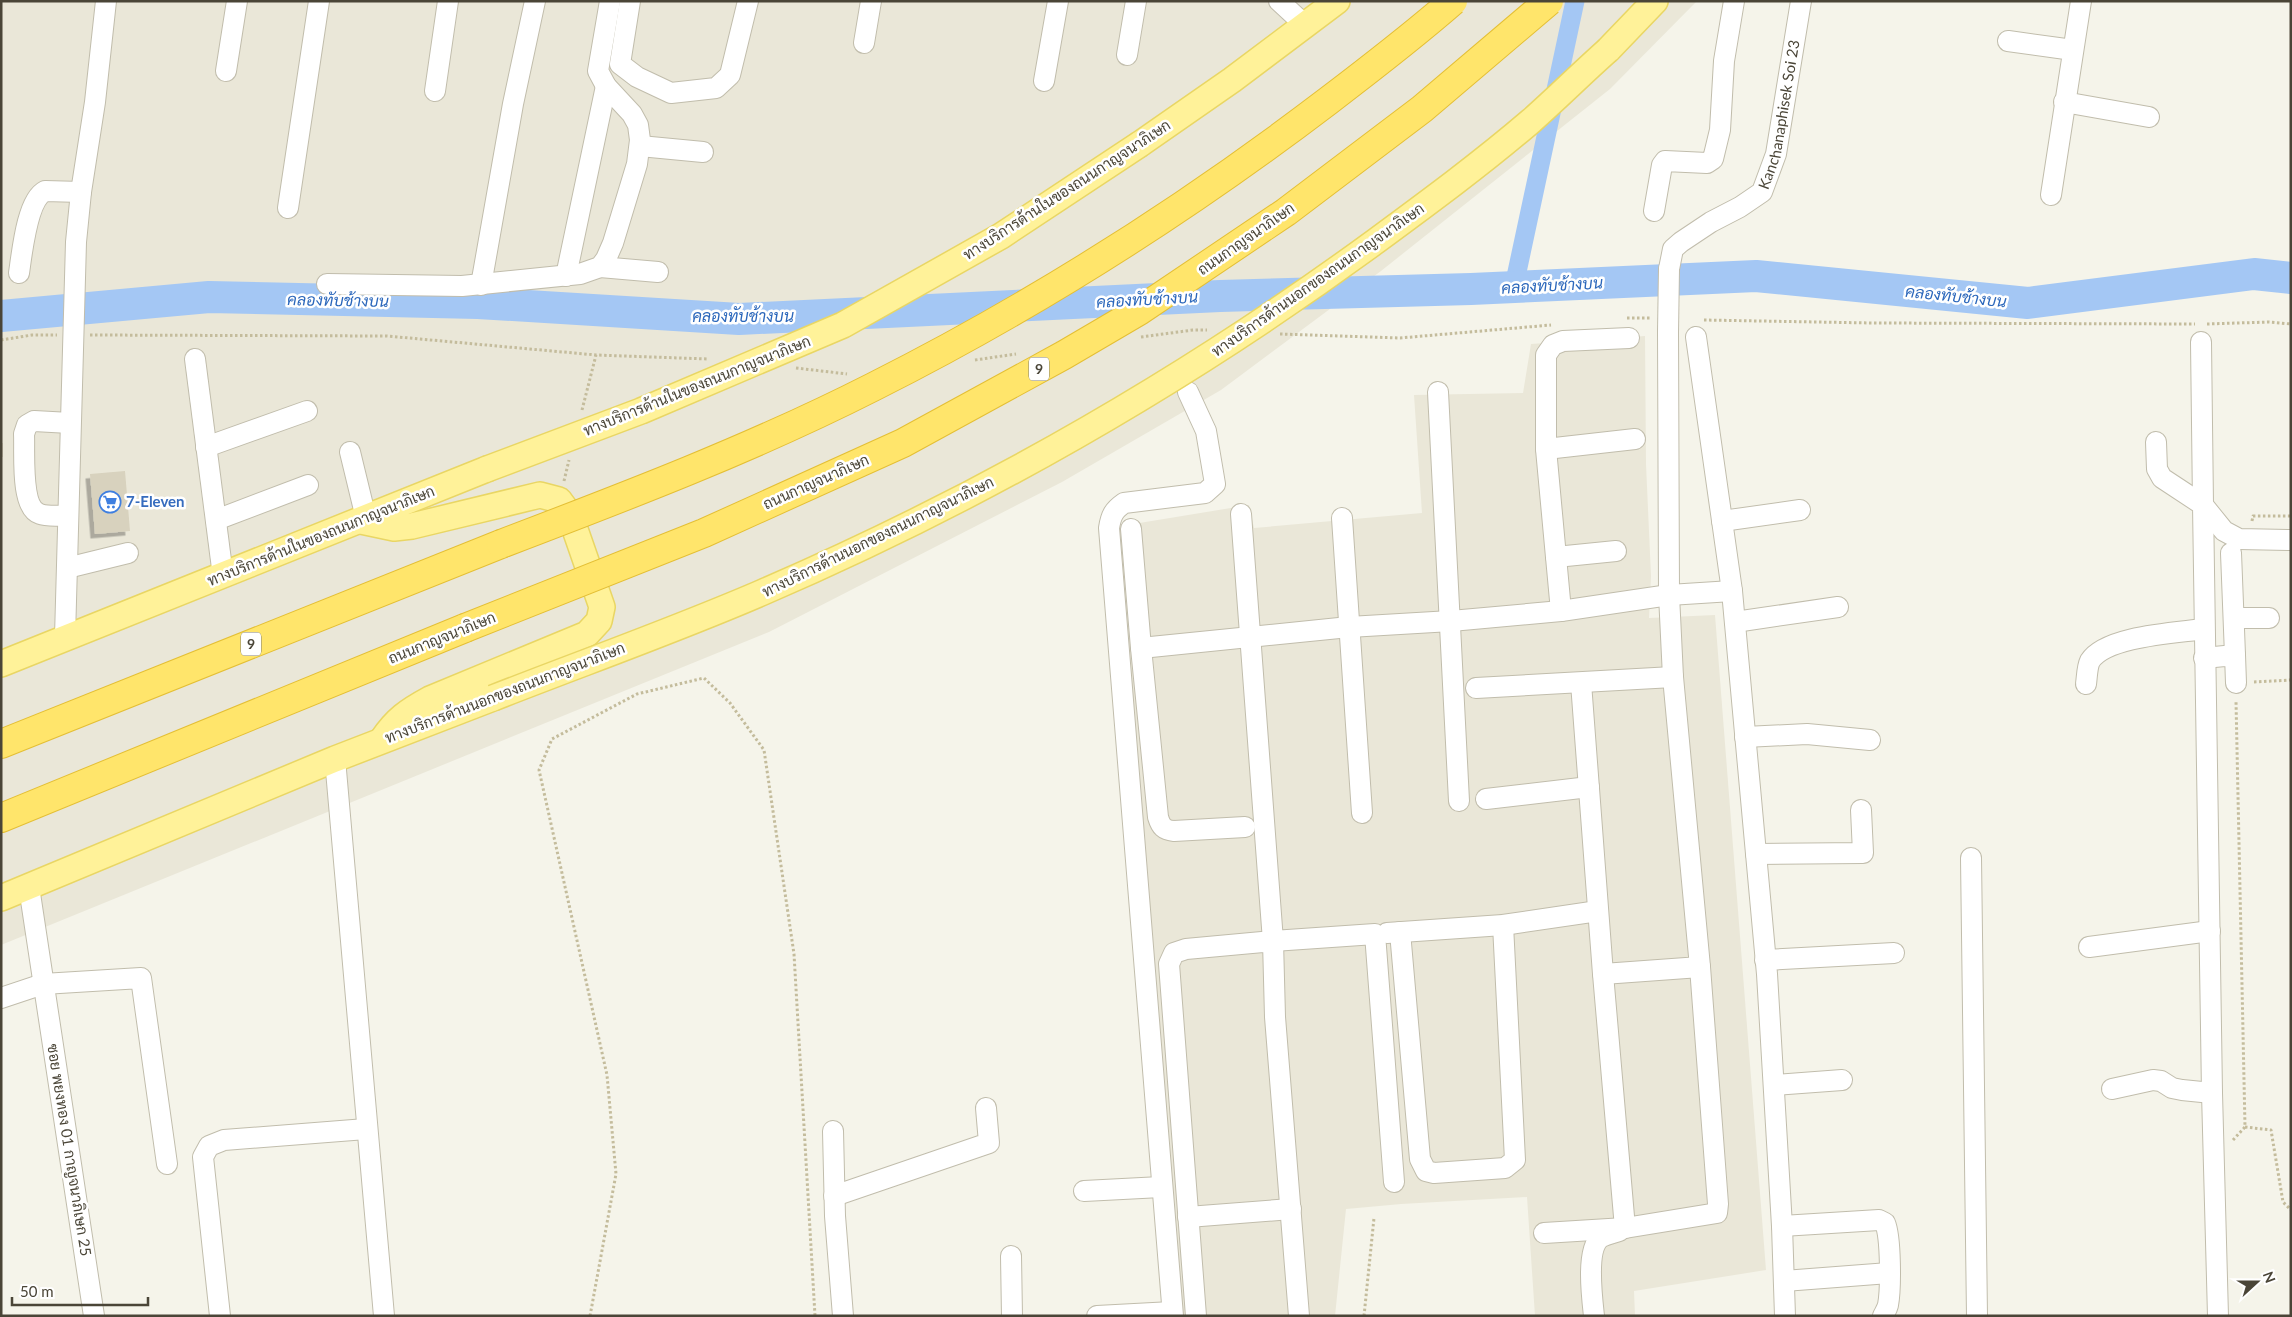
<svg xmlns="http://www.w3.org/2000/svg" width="2292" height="1317" font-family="Lato,Sarabun,sans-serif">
	<defs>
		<filter id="shadow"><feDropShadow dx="-4.5" dy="4.5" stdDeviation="0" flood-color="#0004"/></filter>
	</defs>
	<rect width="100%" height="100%" fill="#f5f4ea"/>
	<!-- residential -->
	<g fill="#eae7d8">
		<path d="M1,1h1696l-87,88 -229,182 -160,119 -159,92 -293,150 -768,313z"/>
		<path d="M1645,336l1,128 5,112 -2,42 66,-3 51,655 -132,21 1,25h-100l-8,-119 -126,7 -55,5 -11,107h-161l-65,-788 140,-23 5,23 168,-15 -8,-118 109,-2 8,-49z"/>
	</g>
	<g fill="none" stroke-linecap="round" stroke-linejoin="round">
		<!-- canal -->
		<path stroke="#a4c7f4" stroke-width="19" d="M1514,286l61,-285"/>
		<!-- river -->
		<path stroke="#a4c7f4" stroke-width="32" d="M1,316l208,-19 269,6 261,16 481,-23 251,-7 285,-13 272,27 226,-29 37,4"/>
	</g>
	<!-- building -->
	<g fill="#d8d2be" filter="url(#shadow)">
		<rect x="1" y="443" width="2" height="14"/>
		<path d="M125,471l5,60 -35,3 -5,-60z"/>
	</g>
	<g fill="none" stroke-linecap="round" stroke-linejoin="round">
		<!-- minor casing -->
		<g stroke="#c1bdac" stroke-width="22">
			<g id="minor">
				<path d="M630,1l-10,63 17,13 34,16 45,-5 14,-13 18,-74"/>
				<path d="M1279,1l27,25"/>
				<path d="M2008,41l65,9"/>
				<path d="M864,43l7,-42"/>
				<path d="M1127,55l9,-54"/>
				<path d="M226,71l11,-70"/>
				<path d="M1044,81l14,-80"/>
				<path d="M435,91l13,-90"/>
				<path d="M2064,102l85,15"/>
				<path d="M640,146l63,6"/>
				<path d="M2051,195l30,-194"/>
				<path d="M288,208l31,-207"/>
				<path d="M1654,211l8,-46 3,-4 42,2 6,-4 7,-29 4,-69 10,-60"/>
				<path d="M600,267l58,5"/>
				<path id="s1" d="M1669,269l4,-20 8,-7 30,-20 29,-15 22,-15 14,-38 25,-153"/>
				<path d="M19,273c3,-20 8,-73 26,-82l36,1"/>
				<path d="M566,276l40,-190"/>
				<path d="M327,284l135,2 118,-12 20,-7 6,-8 7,-16 24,-79 3,-24 -2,-15 -6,-11 -26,-28 -8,-15 12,-70"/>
				<path d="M481,285l32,-181 22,-103"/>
				<path d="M1696,337l36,254 35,383 15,252 3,90"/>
				<path d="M2201,342l2,163 21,26 15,8 52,1"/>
				<path d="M195,359l28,217"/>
				<path d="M1438,392l21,409"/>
				<path d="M2156,442l1,27 5,9 41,27 9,588 6,223"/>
				<path d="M206,447l101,-36"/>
				<path d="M1546,449l89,-10"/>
				<path d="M350,452l16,66"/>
				<path d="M1241,514l32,427 102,-7 19,248"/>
				<path d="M68,516c-9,-1 -20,1 -28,-2 -20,-6 -15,-62 -16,-80l3,-9 7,-4 36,2"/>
				<path d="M1342,518l20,295"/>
				<path d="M216,520l92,-35"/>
				<path d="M1722,521l78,-11"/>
				<path d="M1131,529l10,119 208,-21 102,-6 110,-10 108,-16 63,-4"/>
				<path d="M2231,553l4,102"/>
				<path d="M1556,557l60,-6"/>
				<path d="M67,568l61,-15"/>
				<path d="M1561,611l-15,-162v-94l7,-10 10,-4 66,-3"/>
				<path d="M2234,618h35"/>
				<path d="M1735,622l103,-15"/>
				<path d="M65,637l11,-395 5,-50 14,-90 11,-101"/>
				<path d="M1141,648l17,169c3,10 6,13 16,14l71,-4"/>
				<path d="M2204,658l31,-3 1,28"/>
				<path d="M1581,683l22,291 22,254"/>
				<path d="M2086,684c1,-7 1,-17 4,-23 16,-25 86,-28 114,-32"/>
				<path d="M1476,688l197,-11"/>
				<path d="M1745,737l62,-3 63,6"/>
				<path d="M335,759l49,557"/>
				<path d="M1486,799l103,-12"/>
				<path d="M1756,854l107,-1 -2,-43"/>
				<path d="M1971,858l6,458"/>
				<path d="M29,887l65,429"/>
				<path d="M1400,932l20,227 6,12 8,2 71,-5 10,-8 -12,-235"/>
				<path d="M1387,933l116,-8 95,-14"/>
				<path d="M2089,947l121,-16"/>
				<path d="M1765,960l129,-7"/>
				<path d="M1603,974l97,-7 -27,-290 -4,-82 -1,-263"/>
				<path d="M1,998l42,-14 98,-6 26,186"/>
				<path d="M1774,1085l68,-5"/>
				<path d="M2112,1089l41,-9 8,1 11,7 10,2 30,3"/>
				<path d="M833,1131l2,85 8,100"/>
				<path d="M1084,1191l77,-4"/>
				<path d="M834,1196l155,-53 -3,-35"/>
				<path d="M1188,1217l103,-8"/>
				<path d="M1782,1226l97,-6 6,3c6,14 6,66 3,82 -1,4 -3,7 -5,11"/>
				<path d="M1544,1233l81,-5 92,-15 1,-9 -18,-237"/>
				<path d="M1011,1256l1,60"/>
				<path d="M1784,1281l105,-8"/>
				<path d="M220,1316l-17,-159 6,-11 15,-6 142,-11"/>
				<path d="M1097,1316l75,-4"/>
				<path d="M1173,1316l-64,-788c2,-13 5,-18 15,-25l81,-10 10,-9 -9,-53 -18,-39"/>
				<path d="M1196,1316l-27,-352 5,-11 12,-4 87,-8 2,76 24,299"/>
				<path d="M1594,1316c-2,-18 -8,-66 6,-78 4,-3 13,-5 19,-7"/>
			</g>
		</g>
		<!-- major casing -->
		<g stroke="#e9d664" stroke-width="28">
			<g id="major">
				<path d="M1608,50l47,-49"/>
				<path d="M1140,144l92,-64 105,-79"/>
				<path d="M361,521l33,7 18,-2 128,-31 19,5 11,15 32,92 -3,14 -12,13 -157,65c-22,12 -34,20 -48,41"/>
				<path d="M1,664l486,-195"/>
				<path d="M1,898l334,-139 158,-61"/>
			</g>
		</g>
		<!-- highway casing -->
		<g stroke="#e4bf35" stroke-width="30">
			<g id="highway">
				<path d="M1,744l500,-200"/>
				<path d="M1,818l464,-190"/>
			</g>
		</g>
		<!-- path -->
		<g stroke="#c4bc9c" stroke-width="3" stroke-dasharray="2.5 2.5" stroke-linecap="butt">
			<path d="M1627,318h23"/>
			<path d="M1704,320l168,3 323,1"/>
			<path d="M2207,324l62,-2 22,2"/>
			<path d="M1280,334l120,4 151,-13"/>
			<path d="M90,335l297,1 209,19 112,4"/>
			<path d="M1141,337l52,-7h14"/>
			<path d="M1,340l31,-5h25"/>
			<path d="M975,360l41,-6"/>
			<path d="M796,368l51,6"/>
			<path d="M582,410l14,-55"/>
			<path d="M564,481l5,-21"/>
			<path d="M2252,521l1,-5h38"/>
			<path d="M2254,682l37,-2"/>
			<path d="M2245,1127l26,3 12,72 8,8"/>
			<path d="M2233,1140l12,-13 -9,-426"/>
			<path d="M590,1316l26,-142 -9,-99 -68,-305 13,-31 85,-45 67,-16 26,25 34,47 30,204 21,362"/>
			<path d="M1364,1316l10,-98"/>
		</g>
		<!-- minor -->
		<use href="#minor" stroke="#fff" stroke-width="20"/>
		<!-- major -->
		<use href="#major" stroke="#fff299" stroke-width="25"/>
		<!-- highway -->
		<use href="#highway" stroke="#ffe56b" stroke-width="28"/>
		<!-- minor-bridge casing -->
		<g stroke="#c1bdac" stroke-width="22" stroke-linecap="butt">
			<path id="minor-bridge" d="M1668,332l1,-63"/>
		</g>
		<!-- major-bridge casing -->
		<g stroke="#e9d664" stroke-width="28" stroke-linecap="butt">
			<g id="major-bridge">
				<path d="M487,469l154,-58 202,-86 158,-89 139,-92"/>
				<path d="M493,698c89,-35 180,-67 268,-105 218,-94 424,-212 615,-352 53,-39 106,-78 155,-120 26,-23 51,-48 77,-71"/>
			</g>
		</g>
		<!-- highway-bridge casing -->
		<g stroke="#e4bf35" stroke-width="30" stroke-linecap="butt">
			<g id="highway-bridge">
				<path d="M501,544c126,-48 252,-96 372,-157 161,-81 312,-177 455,-286 42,-32 85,-65 125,-100"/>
				<path d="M465,628l239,-95 199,-90 161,-88 75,-44 147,-99 136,-103 127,-108"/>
			</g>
		</g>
		<!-- minor-bridge -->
		<use href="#minor-bridge" stroke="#fff" stroke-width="20"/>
		<!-- major-bridge -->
		<use href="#major-bridge" stroke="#fff299" stroke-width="25"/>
		<!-- highway-bridge -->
		<use href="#highway-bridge" stroke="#ffe56b" stroke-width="28"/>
	</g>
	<!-- icons -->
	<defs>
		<g id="supermarket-ring" transform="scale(1.125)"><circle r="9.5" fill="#fff" stroke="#3f7fe0" stroke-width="1.5"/><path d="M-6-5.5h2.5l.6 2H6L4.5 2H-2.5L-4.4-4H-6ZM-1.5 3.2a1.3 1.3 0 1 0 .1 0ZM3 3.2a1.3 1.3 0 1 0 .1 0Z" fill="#3f7fe0"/></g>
	</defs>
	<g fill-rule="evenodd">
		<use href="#supermarket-ring" x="110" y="502"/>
	</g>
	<g text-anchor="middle" stroke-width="5" stroke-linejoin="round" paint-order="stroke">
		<!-- shield labels -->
		<g fill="#fff" stroke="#807d73" stroke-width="1">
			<rect x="1029" y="357.5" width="20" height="23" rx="4"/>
			<rect x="241" y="632.5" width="20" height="23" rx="4"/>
		</g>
		<g font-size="14" font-weight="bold" fill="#4a4537">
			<text x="1039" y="374">9</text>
			<text x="251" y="649">9</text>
		</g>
		<!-- street labels -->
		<g font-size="15" fill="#4a4537" stroke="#fff">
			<text dy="5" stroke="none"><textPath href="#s1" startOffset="206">Kanchanaphisek Soi 23</textPath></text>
			<text transform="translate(1067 190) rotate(-33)" y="5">ทางบริการด้านในของถนนกาญจนาภิเษก</text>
			<text transform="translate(1246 239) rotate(-35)" y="5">ถนนกาญจนาภิเษก</text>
			<text transform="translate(1318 280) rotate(-35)" y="5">ทางบริการด้านนอกของถนนกาญจนาภิเษก</text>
			<text transform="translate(697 386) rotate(-22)" y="5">ทางบริการด้านในของถนนกาญจนาภิเษก</text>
			<text transform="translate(816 482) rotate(-24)" y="5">ถนนกาญจนาภิเษก</text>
			<text transform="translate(321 536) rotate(-22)" y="5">ทางบริการด้านในของถนนกาญจนาภิเษก</text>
			<text transform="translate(878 537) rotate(-26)" y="5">ทางบริการด้านนอกของถนนกาญจนาภิเษก</text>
			<text transform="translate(442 638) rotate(-22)" y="5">ถนนกาญจนาภิเษก</text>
			<text transform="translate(505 693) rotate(-21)" y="5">ทางบริการด้านนอกของถนนกาญจนาภิเษก</text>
			<text transform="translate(69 1150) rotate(81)" y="5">ซอย พยงทอง 01 กาญจนาภิเษก 25</text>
		</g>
		<!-- shop labels -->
		<g font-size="15" font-weight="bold" fill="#366cbe" stroke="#fff" text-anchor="start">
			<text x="126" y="507">7-Eleven</text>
		</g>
		<!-- water labels -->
		<g font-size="16" font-style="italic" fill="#2b67bb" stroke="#fff">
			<text transform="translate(1552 285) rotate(-3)" y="6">คลองทับช้างบน</text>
			<text transform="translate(1956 296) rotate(6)" y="6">คลองทับช้างบน</text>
			<text transform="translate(1147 299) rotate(-3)" y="6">คลองทับช้างบน</text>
			<text transform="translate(338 300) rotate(1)" y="6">คลองทับช้างบน</text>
			<text x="743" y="322">คลองทับช้างบน</text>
		</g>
	</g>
	<!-- border -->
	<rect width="2292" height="1317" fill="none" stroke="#4a4537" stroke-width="5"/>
	<!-- north arrow -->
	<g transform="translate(2257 1282) rotate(69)" stroke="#ffffff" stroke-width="4" paint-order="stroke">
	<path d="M0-4L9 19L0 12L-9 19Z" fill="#4a4537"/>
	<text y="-8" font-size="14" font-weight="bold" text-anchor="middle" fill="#4a4537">N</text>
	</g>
	<!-- scale -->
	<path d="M12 1297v8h136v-8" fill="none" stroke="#4a4537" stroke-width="2.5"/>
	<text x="20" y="1297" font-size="15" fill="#4a4537" stroke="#ffffff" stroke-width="4" paint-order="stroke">50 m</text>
</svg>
